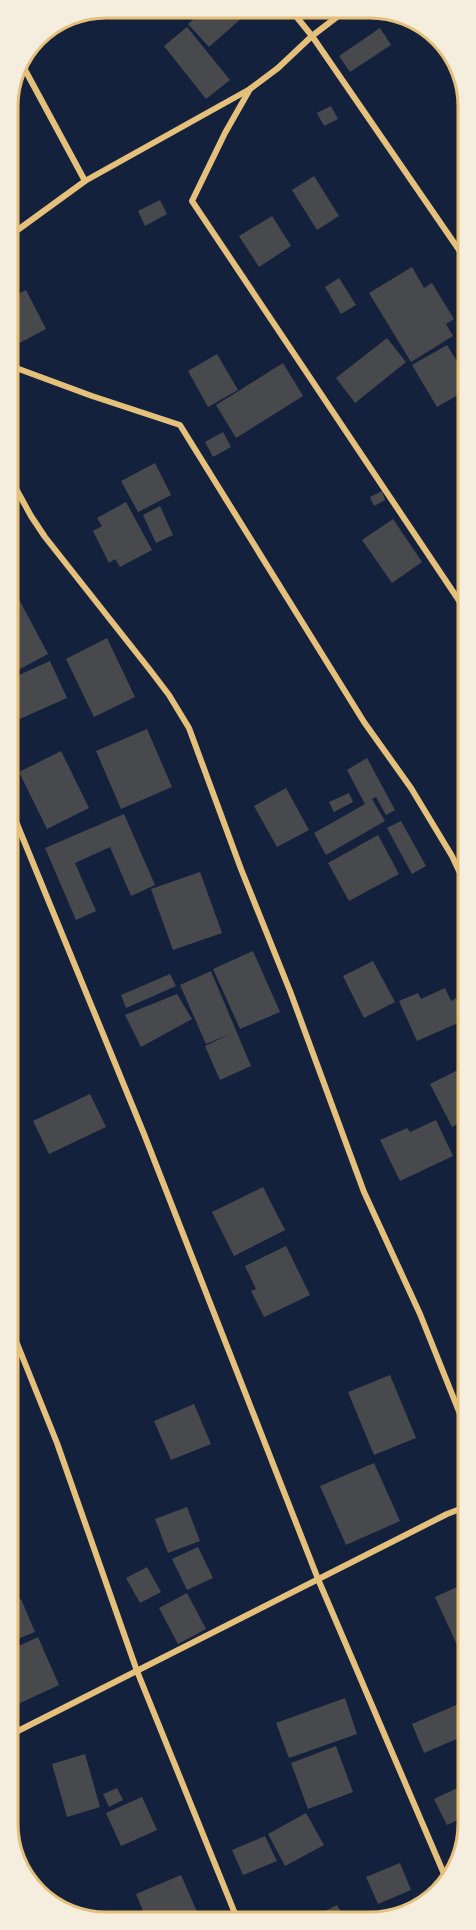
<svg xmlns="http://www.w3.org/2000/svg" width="476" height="1930" font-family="'DejaVu Sans',sans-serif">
	<rect width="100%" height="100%" fill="#14213d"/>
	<!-- building -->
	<g fill="#48494c">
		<path d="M179,8l21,1 -12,10z"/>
		<path d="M205,9h47l-43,38 -21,-23z"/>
		<path d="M187,27l43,53 -24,19 -42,-53z"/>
		<path d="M380,28l11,17 -41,27 -11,-16z"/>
		<path d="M331,106l7,13 -14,7 -7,-13z"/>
		<path d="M314,176l25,40 -22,14 -25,-40z"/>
		<path d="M160,200l7,14 -22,12 -7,-15z"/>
		<path d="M272,216l19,30 -32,21 -20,-31z"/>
		<path d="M412,267l12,21 8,-5 22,36 -8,5 7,12 -42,26 -42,-69z"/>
		<path d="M339,278l17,27 -15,9 -16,-27z"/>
		<path d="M26,290l20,39 -38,20v-50z"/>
		<path d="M387,338l19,24 -51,41 -19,-25z"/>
		<path d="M447,345l21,34v10l-31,18 -25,-42z"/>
		<path d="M217,354l21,36 -30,17 -20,-36z"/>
		<path d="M283,363l20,33 -67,42 -20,-33z"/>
		<path d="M223,432l8,15 -18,10 -8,-15z"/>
		<path d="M155,463l16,32 -33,17 -17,-31z"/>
		<path d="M382,491l3,9 -11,6 -4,-9z"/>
		<path d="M126,502l26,48 -32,17 -5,-8 -6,4 -16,-32 9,-5 -5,-8z"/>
		<path d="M160,506l13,29 -17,8 -13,-28z"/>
		<path d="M393,519l29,43 -30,21 -30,-43z"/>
		<path d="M13,588l35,66 -37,20 -3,-6v-77z"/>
		<path d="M107,638l28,59 -41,20 -28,-58z"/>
		<path d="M50,661l17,37 -54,24 -5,-12v-30z"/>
		<path d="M147,729l25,58 -51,22 -25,-58z"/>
		<path d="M61,751l28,57 -42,21 -28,-57z"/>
		<path d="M367,758l28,52 -9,5 -10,-18 -4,2 13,22 -59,34 -12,-22 51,-29 -18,-34z"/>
		<path d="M286,788l23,42 -32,17 -23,-41z"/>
		<path d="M349,793l4,9 -19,10 -5,-10z"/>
		<path d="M124,814l31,71 -24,11 -21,-49 -35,16 21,48 -20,9 -31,-72z"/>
		<path d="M401,821l25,45 -14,8 -25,-46z"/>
		<path d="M378,835l21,39 -50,27 -21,-38z"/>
		<path d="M200,872l22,61 -49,17 -22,-61z"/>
		<path d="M253,951l27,61 -40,17 -27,-60z"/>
		<path d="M373,961l22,41 -31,16 -21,-42z"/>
		<path d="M211,971l40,95 -31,14 -15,-34 27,-13 -26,11 -26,-59z"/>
		<path d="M170,974l6,12 -50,22 -5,-13z"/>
		<path d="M445,988l6,13 5,-3 9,22 -48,21 -18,-40 19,-8 3,6z"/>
		<path d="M177,994l15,25 -51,28 -16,-32z"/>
		<path d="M468,1065v53l-16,9 -22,-43z"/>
		<path d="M90,1094l16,33 -57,27 -16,-33z"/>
		<path d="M436,1120l17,36 -53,25 -20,-41 27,-12 3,4z"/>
		<path d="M468,1153v26l-11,-20z"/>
		<path d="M263,1187l22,43 -51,26 -22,-44z"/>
		<path d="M286,1246l24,49 -46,22 -13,-26 5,-2 -11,-23z"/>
		<path d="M390,1375l26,63 -42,17 -26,-63z"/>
		<path d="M194,1404l17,40 -40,16 -17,-39z"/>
		<path d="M374,1463l26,58 -54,24 -26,-59z"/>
		<path d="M187,1507l13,34 -32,12 -13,-34z"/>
		<path d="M198,1547l15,31 -26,12 -15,-31z"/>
		<path d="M147,1567l14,25 -21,11 -14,-25z"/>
		<path d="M468,1582v60l-10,5 -23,-50z"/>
		<path d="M187,1593l19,36 -28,15 -19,-36z"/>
		<path d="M21,1599l14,33 -27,11v-39z"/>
		<path d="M38,1637l21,48 -43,20 -6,-15 -2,1v-40z"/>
		<path d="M468,1646v16l-5,-14z"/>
		<path d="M345,1698l12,36 -68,24 -13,-35z"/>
		<path d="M468,1700v34l-44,19 -12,-29z"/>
		<path d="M336,1746l17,46 -45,17 -17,-46z"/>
		<path d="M85,1754l15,53 -33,10 -15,-53z"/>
		<path d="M468,1783v32l-21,10 -13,-26z"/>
		<path d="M117,1788l6,12 -14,7 -6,-13z"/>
		<path d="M142,1797l15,33 -36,16 -15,-33z"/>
		<path d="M306,1813l18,32 -39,21 -17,-32z"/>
		<path d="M265,1836l12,25 -34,14 -11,-25z"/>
		<path d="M400,1863l11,27 -33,14 -12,-27z"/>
		<path d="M181,1875l20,46h-54l-11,-27z"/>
		<path d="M425,1895l2,3 -44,24h-10z"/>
		<path d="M337,1905l9,16h-40z"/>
	</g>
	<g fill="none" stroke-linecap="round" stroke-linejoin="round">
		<!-- minor -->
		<g stroke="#e5c07b" stroke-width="6">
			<path d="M291,10l21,26 156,227"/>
			<path d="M23,66l62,115"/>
			<path d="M250,89l-25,44 -33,68 276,413"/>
			<path d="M8,237l77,-56 165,-92 28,-21 34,-32 34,-26"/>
			<path d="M8,365l84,31 88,29 184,297 47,66 41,68 16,34"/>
			<path d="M8,474l23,42 14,21 105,133 19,25 20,33 52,141 49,122 74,201 56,122 48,120"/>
			<path d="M8,802l136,332 174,445 129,302"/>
			<path d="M8,1321l49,122 80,228 101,250"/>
			<path d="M8,1736l439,-222 21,-8"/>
			<path d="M8,1827l24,62"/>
		</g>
	</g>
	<!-- crop -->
	<path d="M0 0H476V1930H0ZM106 18H370A88 88 0 0 1 458 106V1824A88 88 0 0 1 370 1912H106A88 88 0 0 1 18 1824V106A88 88 0 0 1 106 18Z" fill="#f5edde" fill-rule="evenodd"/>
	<path fill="none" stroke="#e5c07b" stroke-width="3" d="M106 18H370A88 88 0 0 1 458 106V1824A88 88 0 0 1 370 1912H106A88 88 0 0 1 18 1824V106A88 88 0 0 1 106 18Z"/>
</svg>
